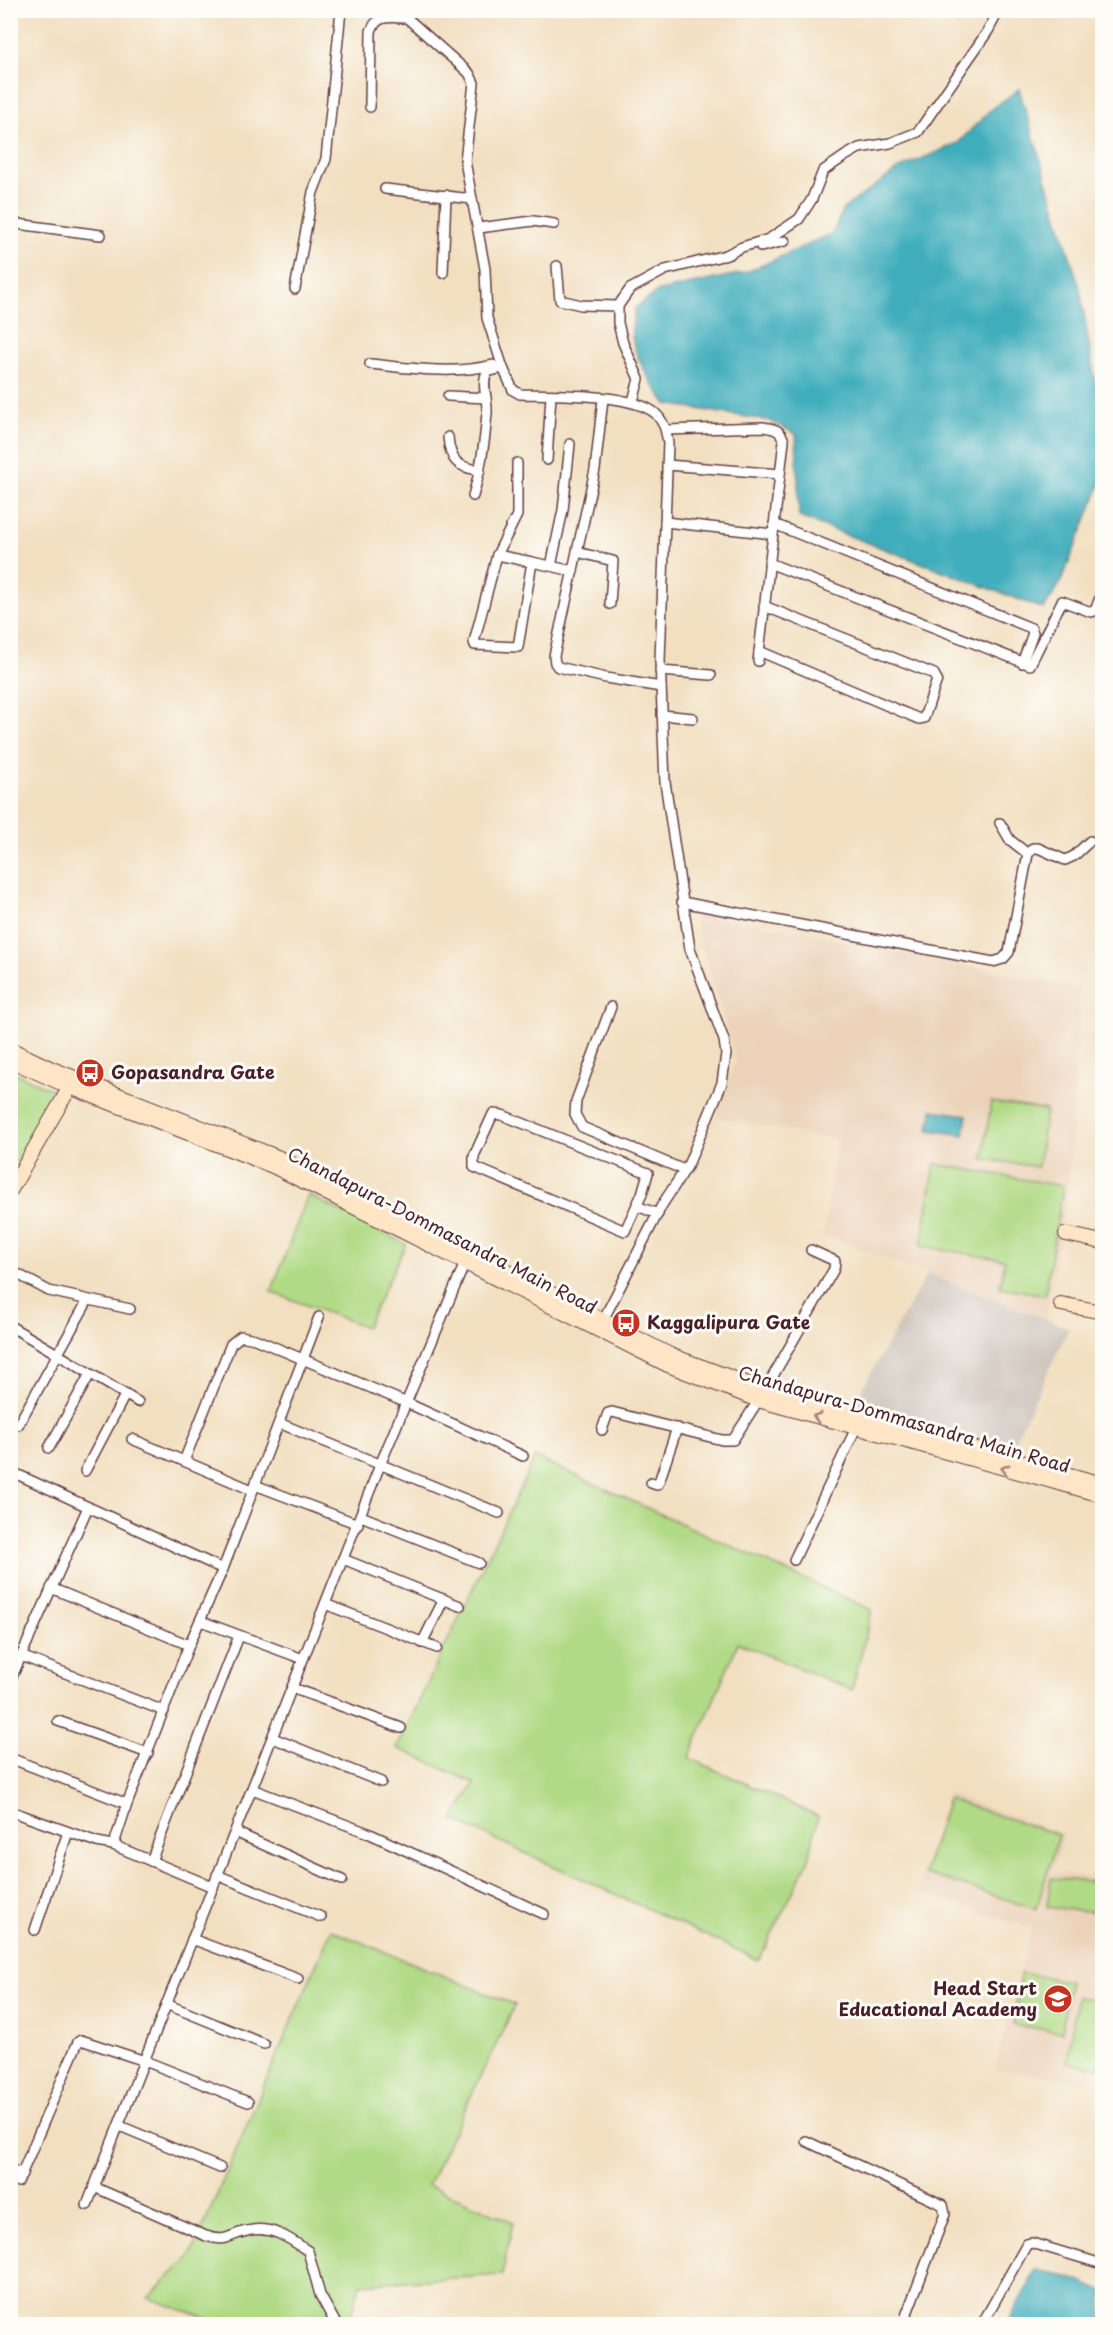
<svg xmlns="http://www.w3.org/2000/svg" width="1113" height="2335" font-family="'Playpen Sans',sans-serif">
	<rect width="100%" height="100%" fill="#fdfcf7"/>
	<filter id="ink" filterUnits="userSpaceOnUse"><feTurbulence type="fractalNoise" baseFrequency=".0167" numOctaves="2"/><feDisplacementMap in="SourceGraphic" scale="12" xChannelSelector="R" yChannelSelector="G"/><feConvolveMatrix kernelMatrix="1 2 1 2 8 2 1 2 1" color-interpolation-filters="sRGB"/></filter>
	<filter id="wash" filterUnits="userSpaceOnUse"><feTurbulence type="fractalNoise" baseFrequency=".008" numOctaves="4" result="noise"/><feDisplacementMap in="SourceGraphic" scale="24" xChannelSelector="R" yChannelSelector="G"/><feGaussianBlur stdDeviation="1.35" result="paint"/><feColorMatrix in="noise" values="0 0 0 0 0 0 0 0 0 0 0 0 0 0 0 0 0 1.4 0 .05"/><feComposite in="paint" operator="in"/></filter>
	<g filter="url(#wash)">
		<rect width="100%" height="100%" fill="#f1dfc0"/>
		<!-- built -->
		<g fill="#ebd2b8">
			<path d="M693,915l94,14 293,60 -12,200 -22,130 -223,-84 14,-95 -121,-23 20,-57z"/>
			<path d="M948,1793l116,42 -11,37 49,7v205l-107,-15 37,-140 -114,-38z"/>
		</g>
		<!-- industrial -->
		<path fill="#ccc2b9" d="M927,1274l142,54 -59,123 -158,-44z"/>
		<!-- green -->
		<g fill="#b0da85" stroke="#7d7c58" stroke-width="1.5">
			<path d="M11,1071l44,20 -44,84z"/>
			<path d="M991,1102l55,8 -8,57 -55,-8z"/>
			<path d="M935,1164l128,22 -18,109 -45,-8 5,-27 -84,-14z"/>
			<path d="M308,1195l98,49 -40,83 -95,-35z"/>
			<path d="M535,1457l337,153 -20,80 -114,-47 -49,115 129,58 -9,43 -50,101 -306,-140 21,-37 -77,-35z"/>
			<path d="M948,1799l111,36 -23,74 -112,-36z"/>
			<path d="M1051,1878l49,5 -3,29 -50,-5z"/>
			<path d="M331,1930l184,75 -87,180 85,37 -11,53 -142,9 -11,40h-126l-75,-26 42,-41z"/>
			<path d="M1021,1973l48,8 -7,51 -48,-7z"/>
			<path d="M1077,1996l25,5v47l-3,20 -32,-5z"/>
		</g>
		<!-- water -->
		<g fill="#3fadbc" stroke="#446674" stroke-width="1.5">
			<path d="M1019,89l61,200 15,92 7,31v69l-42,103 -16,25 -245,-92 -3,-83 -25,-13 -104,-17c-15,-19 -31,-43 -35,-67 -1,-9 2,-20 3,-29l24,-17 88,-19 86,-39 10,-24 57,-41 58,-25 31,-32z"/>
			<path d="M932,1110l35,5 -3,20 -35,-5z"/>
			<path d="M1036,2270l28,5 38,16v33h-95z"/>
		</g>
	</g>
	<g filter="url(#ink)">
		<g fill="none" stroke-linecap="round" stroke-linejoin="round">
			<!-- street casing -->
			<g stroke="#633c41" stroke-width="12">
				<g id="street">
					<path d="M404,10l3,8 62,55 5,10 -9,78 20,108 2,49 16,50 10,22 7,4c33,1 113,-1 136,20 9,9 10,18 12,29l-8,217 5,122 25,167 34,91 2,14 -4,29 -34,82 -26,40 -61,119"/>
					<path d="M370,107l1,-76c7,-18 20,-13 36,-13"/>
					<path d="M385,189l87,10"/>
					<path d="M10,223l91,12"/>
					<path d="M479,228l54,-7 21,3"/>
					<path d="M761,247l24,-6"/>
					<path d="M724,256l18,-9 27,-8 30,-20 13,-20 11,-28 22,-15 14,-8 31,-5 28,-11 70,-101 11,-21"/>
					<path d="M557,266l3,34 21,5 37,1v17l5,20 16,36 -6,22"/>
					<path d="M443,273l3,-78"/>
					<path d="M295,289l18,-97 13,-33 15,-149"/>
					<path d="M618,306l12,-17 35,-19 65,-16"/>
					<path d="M370,364c41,4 82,11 123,1"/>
					<path d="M448,396l38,2"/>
					<path d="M603,399l-8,71 -41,186 1,7 3,4 48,11 55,9"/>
					<path d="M666,430l97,-3c12,2 17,2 21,14l-26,220"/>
					<path d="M448,437c2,23 9,31 32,33"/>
					<path d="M547,460l4,-65"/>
					<path d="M517,463v52l-20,40 -23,87 1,3 43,2 14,-85 41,9"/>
					<path d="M667,465l113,9"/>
					<path d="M473,496c8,-27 12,-55 14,-83 1,-13 -6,-29 0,-41l16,-4"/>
					<path d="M665,522l108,12"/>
					<path d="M774,524l257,104 2,5 -11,30"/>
					<path d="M577,552l36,9 -3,43"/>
					<path d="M497,555l35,7"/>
					<path d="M769,563l261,102 32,-64 29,11 4,-1 7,-19"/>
					<path d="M551,566l12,-56 7,-66"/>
					<path d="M759,651l160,68 5,-1 13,-38 -3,-6 -170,-68"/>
					<path d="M660,671l51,4"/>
					<path d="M662,715l31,3"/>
					<path d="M1028,854l5,-6h5l27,12 9,-4 16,-15"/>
					<path d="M682,902l311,60 10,-3 6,-7 19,-98 -18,-14 -10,-17"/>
					<path d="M611,1007l-35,94 -1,13 7,13 102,43"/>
					<path d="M493,1114l9,1 146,58 -6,21 -17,37 -151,-64v-11z"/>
					<path d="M637,1206l21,8"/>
					<path d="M10,1270l39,21 81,18"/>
					<path d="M10,1326l128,76"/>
					<path d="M279,1423l220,90"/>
					<path d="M18,1425l70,-125"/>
					<path d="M602,1430l6,-17 4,-1 110,28h11l32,-50 69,-121 1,-8 -24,-11"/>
					<path d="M132,1439l120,51"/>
					<path d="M49,1448l41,-74"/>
					<path d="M184,1461l47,-117 10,-8 14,3 152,64 116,53"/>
					<path d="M10,1471l213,98"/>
					<path d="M85,1471l40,-76"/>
					<path d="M651,1483l6,2 2,-3 18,-54"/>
					<path d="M255,1485l103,39"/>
					<path d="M361,1516l118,47"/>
					<path d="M343,1559l117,47"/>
					<path d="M794,1560l62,-132"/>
					<path d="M51,1588l138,57"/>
					<path d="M325,1604l112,44"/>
					<path d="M201,1621l102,38"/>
					<path d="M422,1643l22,-44"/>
					<path d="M21,1656l143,55"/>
					<path d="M10,1681l78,-174"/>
					<path d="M292,1688l109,40"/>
					<path d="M58,1721l90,32"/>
					<path d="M273,1738l108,44"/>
					<path d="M10,1758l117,46"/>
					<path d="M252,1789l116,44 176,81"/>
					<path d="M10,1811l87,31 16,3 2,-4 12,-37 62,-159 34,-76 96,-252"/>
					<path d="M235,1832l107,48"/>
					<path d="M113,1845l100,42"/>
					<path d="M151,1861l88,-225"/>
					<path d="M217,1875l104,42"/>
					<path d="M35,1930l33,-98"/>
					<path d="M192,1939l106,40"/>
					<path d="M166,2004l98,40"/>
					<path d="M120,2126l100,42"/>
					<path d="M806,2141l137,64 2,9 -39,102v7l2,1"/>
					<path d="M10,2169l12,5"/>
					<path d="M18,2182l60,-140 3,-2 64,21 103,41"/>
					<path d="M94,2187l112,49c23,7 21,-1 41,-5 24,-6 42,7 61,20l12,44 16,29"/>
					<path d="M87,2205l293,-740 87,-207"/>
					<path d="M982,2324l45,-80 5,-1 70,21"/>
				</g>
			</g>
			<!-- secondary casing -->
			<g stroke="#633c41" stroke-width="16">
				<g id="secondary">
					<path d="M10,1049l42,20 225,88 193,95 200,103 95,35 337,94"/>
					<path d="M10,1060l60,27 203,79 395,199 90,35 344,95"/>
					<path d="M10,1191l64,-111"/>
					<path d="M1066,1234l36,8"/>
					<path d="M1061,1304l41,8"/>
				</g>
			</g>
			<!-- street -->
			<use href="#street" stroke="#fff" stroke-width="9"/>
			<!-- secondary -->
			<use href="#secondary" stroke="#fde5c5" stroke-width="14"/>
		</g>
		<!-- one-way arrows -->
		<defs><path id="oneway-chevron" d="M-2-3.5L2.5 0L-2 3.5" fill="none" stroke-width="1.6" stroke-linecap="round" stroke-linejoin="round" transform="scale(1.5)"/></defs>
		<g stroke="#a48278">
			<use href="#oneway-chevron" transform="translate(817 1417) rotate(-164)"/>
			<use href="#oneway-chevron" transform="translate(1005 1469) rotate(-165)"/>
		</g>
	</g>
	<!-- icons -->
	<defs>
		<g id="bus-disc" transform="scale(1.5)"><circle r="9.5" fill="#c8321e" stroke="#fdfcf7"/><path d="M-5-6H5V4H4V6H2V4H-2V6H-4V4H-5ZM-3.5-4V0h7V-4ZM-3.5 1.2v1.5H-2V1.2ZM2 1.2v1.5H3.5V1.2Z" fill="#fff"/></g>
		<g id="school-disc" transform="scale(1.5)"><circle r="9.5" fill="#c8321e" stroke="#fdfcf7"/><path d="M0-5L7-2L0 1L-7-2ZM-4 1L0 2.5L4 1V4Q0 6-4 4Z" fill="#fff"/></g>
	</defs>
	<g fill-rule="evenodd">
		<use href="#bus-disc" x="90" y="1073"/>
		<use href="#bus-disc" x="626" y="1323"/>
		<use href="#school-disc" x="1058" y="1999"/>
	</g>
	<g text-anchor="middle" stroke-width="6" stroke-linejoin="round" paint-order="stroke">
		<!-- poi labels -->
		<g font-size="18" font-weight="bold" fill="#4a1f2b" stroke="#fdfcf7" text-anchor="start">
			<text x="111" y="1079">Gopasandra Gate</text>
			<text x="647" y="1329">Kaggalipura Gate</text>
			<text x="1037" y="1995" text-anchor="end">Head Start<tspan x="1037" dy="21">Educational Academy</tspan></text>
		</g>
		<!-- street labels -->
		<g font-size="18" fill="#4a1f2b" stroke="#fdfcf7">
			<text transform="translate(442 1231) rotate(27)" y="6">Chandapura-Dommasandra Main Road</text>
			<text transform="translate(904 1420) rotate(16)" y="6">Chandapura-Dommasandra Main Road</text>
		</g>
	</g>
	<!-- margin -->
	<rect width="1113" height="2335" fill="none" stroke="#fdfcf7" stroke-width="36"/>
</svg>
